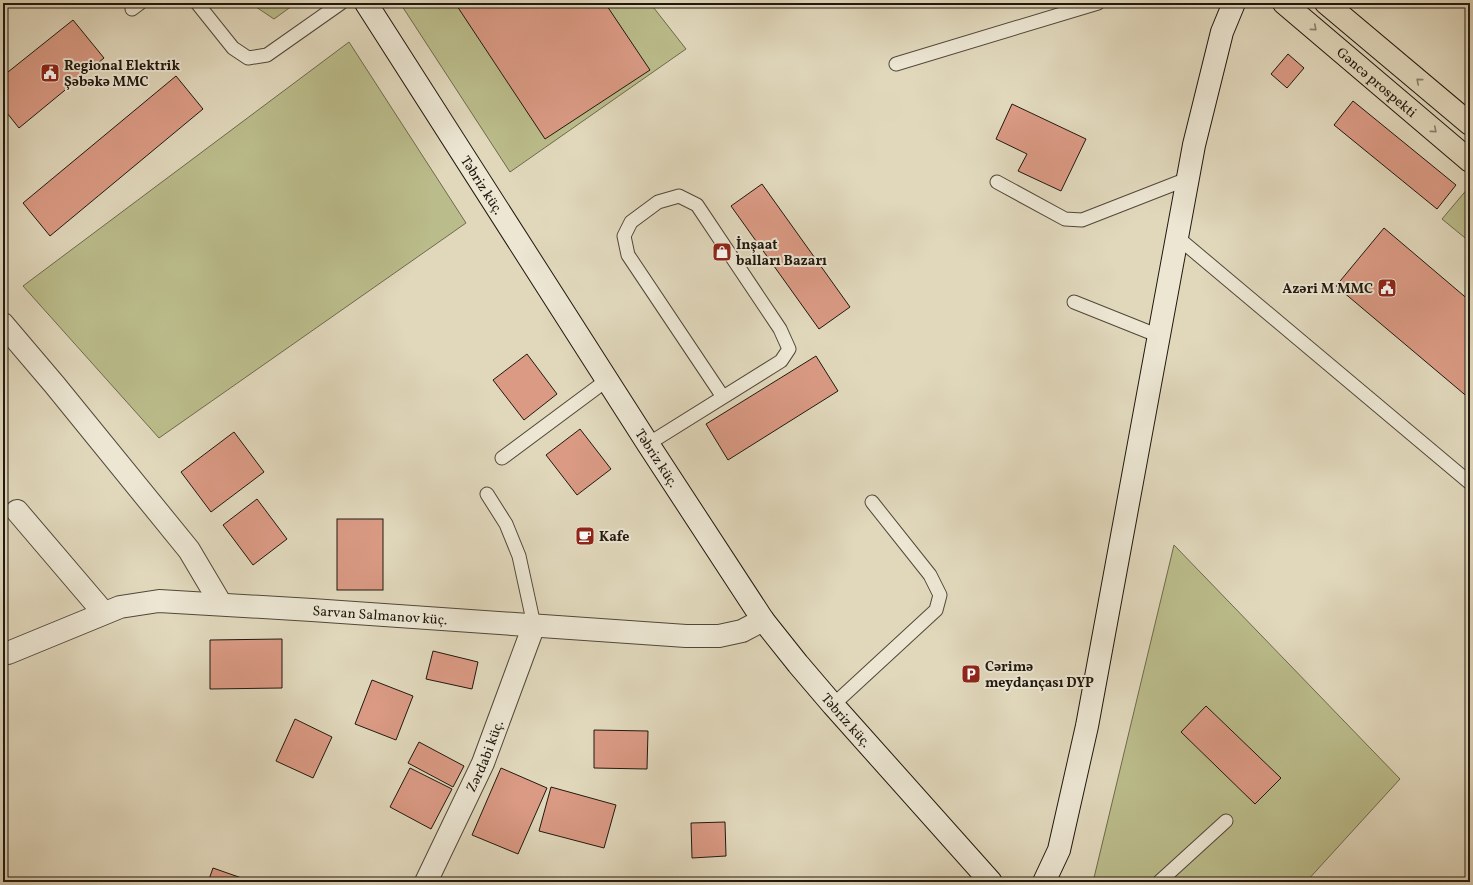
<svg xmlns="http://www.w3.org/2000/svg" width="1473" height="885" font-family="Vollkorn,serif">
	<rect width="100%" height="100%" fill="#e1d8bc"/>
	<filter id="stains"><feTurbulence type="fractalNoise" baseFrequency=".005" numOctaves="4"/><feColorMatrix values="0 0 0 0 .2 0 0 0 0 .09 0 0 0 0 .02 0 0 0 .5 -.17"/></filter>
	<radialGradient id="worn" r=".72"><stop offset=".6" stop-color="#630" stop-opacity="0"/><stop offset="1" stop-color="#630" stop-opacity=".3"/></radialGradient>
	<!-- green -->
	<g fill="#bbbc8b" stroke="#6e6a4c">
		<path d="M250,3h46l-22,16z"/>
		<path d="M400,3h250l36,46 -176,123z"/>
		<path d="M349,42l117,181 -307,215 -136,-152z"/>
		<path d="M1469,187l1,1v54l-28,-23z"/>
		<path d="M1174,545l226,234 -94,103h-213z"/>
	</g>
	<!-- building -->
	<g fill="#da9a84" stroke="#20180e">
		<path d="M455,3h150l45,67 -105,69z"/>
		<path d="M73,20l31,38 -85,70 -16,-20v-32z"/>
		<path d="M1288,54l16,14 -17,20 -16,-14z"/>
		<path d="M176,76l27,33 -153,127 -27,-33z"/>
		<path d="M1353,101l103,84 -19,24 -103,-84z"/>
		<path d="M1012,104l74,35 -25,52 -43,-20 9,-17 -31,-15z"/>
		<path d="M762,184l88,123 -31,22 -88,-123z"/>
		<path d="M1384,228l86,73v98l-134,-113z"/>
		<path d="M527,354l30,40 -33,26 -31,-40z"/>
		<path d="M816,356l22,35 -110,69 -22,-36z"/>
		<path d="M580,429l31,40 -34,26 -31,-40z"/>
		<path d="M234,432l30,40 -53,40 -30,-40z"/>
		<path d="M257,499l30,40 -34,26 -30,-40z"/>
		<rect x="337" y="519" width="46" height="71"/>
		<path d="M282,639v49l-72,1v-49z"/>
		<path d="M433,651l45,11 -6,27 -46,-10z"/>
		<path d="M372,680l41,16 -17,44 -41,-16z"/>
		<path d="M1206,706l75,72 -26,26 -74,-72z"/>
		<path d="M295,719l37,18 -19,41 -37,-17z"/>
		<path d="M594,730l54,1 -1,38 -53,-1z"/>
		<path d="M419,742l45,24 -11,21 -45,-24z"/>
		<path d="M410,768l42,21 -21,40 -41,-22z"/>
		<path d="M501,768l46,20 -29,66 -46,-19z"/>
		<path d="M551,787l65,18 -12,43 -65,-17z"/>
		<path d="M725,822l1,34 -34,2 -1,-35z"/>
		<path d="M213,868l40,14h-45z"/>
	</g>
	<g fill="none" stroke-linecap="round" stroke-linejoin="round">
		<!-- lane casing -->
		<g stroke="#50483a" stroke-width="15">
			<g id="lane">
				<path d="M197,3l36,45 15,10 19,-3 74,-52"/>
				<path d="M132,9l8,-6"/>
				<path d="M896,64l202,-61"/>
				<path d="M997,182l68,37 17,1 105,-41"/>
				<path d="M1177,237l293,246"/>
				<path d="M1074,302l85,34"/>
				<path d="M648,444l133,-83 8,-12 -9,-20 -83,-124 -18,-9 -21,6 -27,20 -7,14 4,19 95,142"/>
				<path d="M502,458l105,-78"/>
				<path d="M487,494l19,30 13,32 15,69"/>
				<path d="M833,705l103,-95 4,-15 -10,-20 -58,-73"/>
				<path d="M1159,882l67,-61"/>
			</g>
		</g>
		<!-- street casing -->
		<g stroke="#50483a" stroke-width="24">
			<g id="street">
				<path d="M3,324l51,60 135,166 32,54"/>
				<path d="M17,511l87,102"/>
				<path id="s1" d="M3,653h5l112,-46 39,-6 153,9 374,26h33l23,-5 21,-11"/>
				<path id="s2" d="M426,882l57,-119 51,-138"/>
			</g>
		</g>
		<!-- secondary casing -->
		<g stroke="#20180e" stroke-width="24">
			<g id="secondary">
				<path id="s3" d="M366,3l282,441 115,176 35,44 35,41 158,177"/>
				<path d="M1044,882l15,-32 28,-124 107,-581 28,-113 12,-29"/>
			</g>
		</g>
		<!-- primary casing -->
		<g stroke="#20180e" stroke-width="24">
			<g id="primary">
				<path id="s4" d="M1284,3l186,158"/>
				<path d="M1326,3l144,121"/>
			</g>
		</g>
		<!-- lane -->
		<use href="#lane" stroke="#ece6d3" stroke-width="13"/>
		<!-- street -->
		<use href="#street" stroke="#ece6d3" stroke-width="22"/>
		<!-- secondary -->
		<use href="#secondary" stroke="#ece6d3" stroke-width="22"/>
		<!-- primary -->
		<use href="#primary" stroke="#e1d8bc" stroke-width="22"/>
	</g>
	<!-- one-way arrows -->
	<defs><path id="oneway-chevron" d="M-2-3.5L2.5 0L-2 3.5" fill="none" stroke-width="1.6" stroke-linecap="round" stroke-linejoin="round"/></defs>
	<g stroke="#8a826e">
		<use href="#oneway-chevron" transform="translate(1314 28) rotate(40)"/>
		<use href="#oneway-chevron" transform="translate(1419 81) rotate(-140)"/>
		<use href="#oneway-chevron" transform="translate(1434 130) rotate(40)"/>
	</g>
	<!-- icons -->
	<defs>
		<g id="civic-square" transform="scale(1)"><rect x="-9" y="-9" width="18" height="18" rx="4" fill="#8f2418" stroke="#ece6d3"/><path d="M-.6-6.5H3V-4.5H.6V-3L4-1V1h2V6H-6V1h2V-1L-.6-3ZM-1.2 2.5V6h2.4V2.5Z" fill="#fff"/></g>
		<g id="shop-square" transform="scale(1)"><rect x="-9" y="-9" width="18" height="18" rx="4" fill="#8f2418" stroke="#ece6d3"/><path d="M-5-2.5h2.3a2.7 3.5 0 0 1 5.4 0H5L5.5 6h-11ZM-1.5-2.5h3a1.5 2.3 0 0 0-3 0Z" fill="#fff"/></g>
		<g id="cafe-square" transform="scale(1)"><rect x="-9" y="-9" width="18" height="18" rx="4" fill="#8f2418" stroke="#ece6d3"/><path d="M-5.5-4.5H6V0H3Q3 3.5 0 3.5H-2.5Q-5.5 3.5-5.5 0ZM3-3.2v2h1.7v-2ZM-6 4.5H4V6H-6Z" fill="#fff"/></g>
		<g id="parking-square" transform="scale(1)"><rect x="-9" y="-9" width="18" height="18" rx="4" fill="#8f2418" stroke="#ece6d3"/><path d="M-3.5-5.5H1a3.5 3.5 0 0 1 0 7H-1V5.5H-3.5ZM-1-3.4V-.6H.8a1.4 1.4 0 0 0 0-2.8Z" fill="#fff"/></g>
	</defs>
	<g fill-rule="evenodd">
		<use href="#civic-square" x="50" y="73"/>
		<use href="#shop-square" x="722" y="252"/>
		<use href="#civic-square" x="1387" y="288"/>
		<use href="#cafe-square" x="585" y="536"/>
		<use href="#parking-square" x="971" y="674"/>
	</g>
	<g text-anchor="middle" stroke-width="4" stroke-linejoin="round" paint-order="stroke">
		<!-- poi labels -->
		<g font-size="14" font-weight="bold" fill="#20180e" stroke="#ece6d3" text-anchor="start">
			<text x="64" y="70">Regional Elektrik<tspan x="64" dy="16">Şəbəkə MMC</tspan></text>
			<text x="736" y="249">İnşaat<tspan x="736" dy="16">balları Bazarı</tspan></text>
			<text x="1373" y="293" text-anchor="end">Azəri M MMC</text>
			<text x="599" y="541">Kafe</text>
			<text x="985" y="671">Cərimə<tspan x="985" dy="16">meydançası DYP</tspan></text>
		</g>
		<!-- street labels -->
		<g font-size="14" fill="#20180e" stroke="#ece6d3">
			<text dy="5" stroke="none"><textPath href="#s4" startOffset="122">Gəncə prospekti</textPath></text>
			<text dy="5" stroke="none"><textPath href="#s3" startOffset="216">Təbriz küç.</textPath></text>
			<text dy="5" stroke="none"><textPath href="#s3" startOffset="540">Təbriz küç.</textPath></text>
			<text dy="5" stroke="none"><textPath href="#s1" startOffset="387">Sarvan Salmanov küç.</textPath></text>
			<text dy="5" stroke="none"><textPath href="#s3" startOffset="864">Təbriz küç.</textPath></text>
			<text dy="5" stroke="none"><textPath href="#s2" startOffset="139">Zərdabi küç.</textPath></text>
		</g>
	</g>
	<!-- margin -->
	<rect width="1473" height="885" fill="none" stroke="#e1d8bc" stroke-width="16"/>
	<rect x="4" y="4" width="1465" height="877" fill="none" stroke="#20180e" stroke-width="2"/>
	<rect x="8" y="8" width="1457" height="869" fill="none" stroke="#20180e"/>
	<rect width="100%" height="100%" filter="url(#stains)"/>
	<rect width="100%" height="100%" fill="url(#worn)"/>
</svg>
